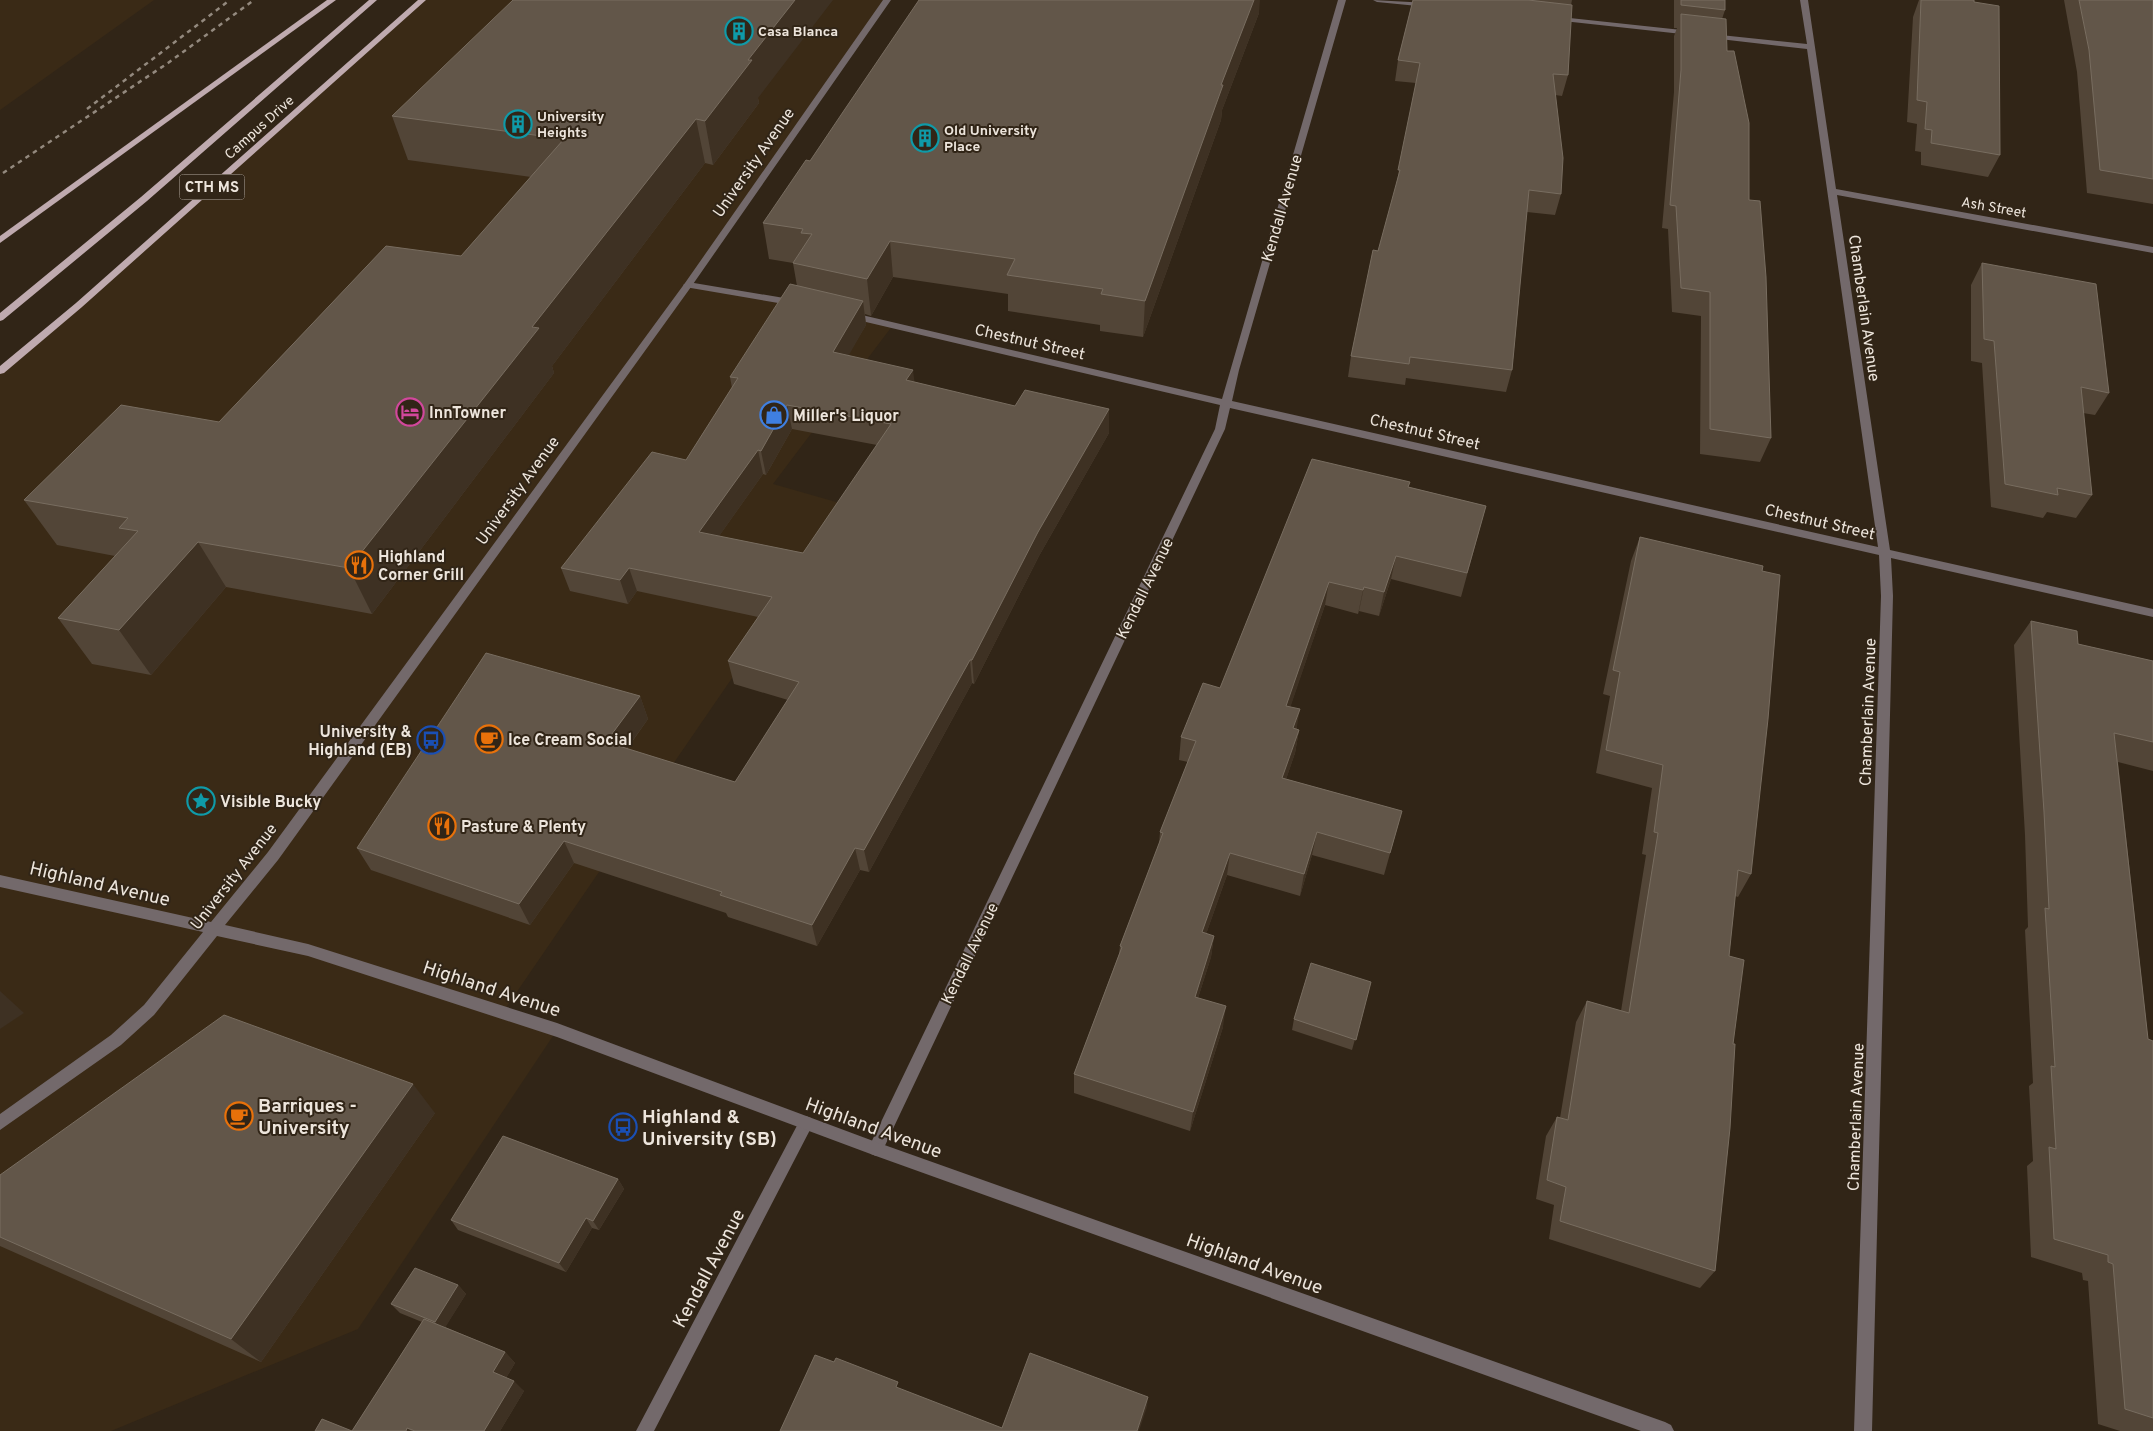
<svg xmlns="http://www.w3.org/2000/svg" width="2153" height="1431" font-family="Overpass,sans-serif">
	<rect width="100%" height="100%" fill="#312517"/>
	<!-- built -->
	<g fill="#3a2a16">
		<path d="M0,0h154l-154,110z"/>
		<path d="M422,0h465l-199,285 205,40 -120,159 77,22 -347,506 54,18 -199,299 -247,102h-111v-1060z"/>
	</g>
	<g fill="none" stroke-linecap="round" stroke-linejoin="round">
		<!-- minor -->
		<g fill="#73696b" fill-rule="evenodd">
			<path d="M1338,0h8l-107,370 -7,31 646,146 -71,-498 -96,-11 -4,-2 4,-2 96,10 -7,-44h8l28,189 317,58v6l-316,-58 53,355 263,59v8l-262,-59 2,38 -21,835h-18l27,-835 -2,-41 -649,-147 -5,21 -344,725 -5,2 -5,-2 -3,-5 347,-720 5,-24 -371,-87 -5,-3 5,-3 373,87z"/>
			<path d="M1373,0l55,3 4,2 -4,2 -51,-5z"/>
			<path d="M1551,16l140,15 4,2 -4,2 -137,-15h-3z"/>
			<path d="M688,282l108,18 5,3 -5,3 -111,-19 -2,-2z"/>
			<path d="M806,1116l5,2 3,5 -3,5 -157,303h-18l165,-313z"/>
		</g>
		<!-- tertiary -->
		<path fill="#73696b" fill-rule="evenodd" d="M883,0h8l-200,287 -413,573 -53,65 83,19 249,79 319,119 789,280 6,3 3,6h-33l-765,-275 -319,-119 -249,-81 -91,-20 -63,79 -33,30 -121,85v-16l111,-79 33,-30 59,-73 -203,-45v-12l211,47 57,-70 417,-569z"/>
		<!-- primary -->
		<g fill="#bfaaaf" fill-rule="evenodd">
			<path d="M327,0h9l-336,243v-7z"/>
			<path d="M369,0h8l-230,201 -144,119 -3,1v-8l141,-116z"/>
			<path d="M418,0h8l-344,307 -78,66 -4,1v-8l76,-63z"/>
		</g>
		<!-- rail -->
		<g stroke="#93897e" stroke-width="2.5" stroke-dasharray="4.5 4.5" stroke-linecap="butt">
			<path d="M87,109l143,-109"/>
			<path d="M3,173l165,-110 86,-63"/>
		</g>
	</g>
	<!-- wall -->
	<g fill="#524537" fill-rule="evenodd">
		<path d="M1413,0h159l-1,5 -3,70 -6,21 -7,-1 6,99 -6,21 -28,-3 -15,158 -6,22 -100,-14 -1,7 -57,-8 3,-21 44,-165 21,-108 -21,-2 3,-21z"/>
		<path d="M1674,0h51v10l-3,9 27,181 22,238 -11,24 -60,-8 1,-138 -29,-4 -4,-83 -6,-1 12,-136v-56l3,-8h-3z"/>
		<path d="M1919,0h55l26,155 -12,22 -67,-12v-13l-6,-1 2,-27 -10,-2 6,-105z"/>
		<path d="M2064,0h89v204l-66,-11 -10,-121z"/>
		<path d="M1259,13l-37,97 -1,10 -78,217 -43,-6v-6l-92,-14v-17l-115,-17 -22,39 -6,-2 1,11 -18,30 67,27 194,51 -70,123 -65,128 -2,-1 -103,189 -9,-2 -43,76 -89,-29 -2,-4 -152,-50 -44,62 -159,-55 -14,-22 283,-152 8,23 -21,30 108,33 53,-82 -54,-16 -6,-23 30,-44 -121,-26 -9,13 -58,-13 -9,-23 125,-108 46,-72 -2,-11 67,-91 -4,-23 -24,-4 -6,-36 47,-62zM792,429l85,16 -74,108 -84,-17 44,-62 3,1z"/>
		<path d="M758,98l1,5 -46,62 -8,-2 -153,203 2,7 -182,241 -146,-27 -75,88 -59,-11 -34,-46 57,-62 -58,-11 -33,-45 195,-78 242,-166 70,-79 -123,-17 -16,-44z"/>
		<path d="M1982,263l127,130 -14,22 -12,-2 9,82 -16,23 -29,-6 -4,6 -52,-11 -9,-144 -11,-2v-76z"/>
		<path d="M1409,487l77,19 -25,91 -70,-18 -12,37 -20,-5 -1,3 -33,-9 -35,102 7,22 2,1 -4,23 -9,26 116,32 -18,64 -72,-20 -12,41 -73,-21 -21,59 8,2 -3,21 -13,41 25,29 -33,104 -116,-38v-19l45,-120 1,-8 39,-102 1,-12 28,-70 -9,-2 2,-23 39,-49z"/>
		<path d="M1640,537l111,337 -13,23 -3,-1 -6,60 4,88 -18,227 -15,17 -151,-49 5,-34 -18,-6 10,-63 11,-19 3,1 16,-96 11,-21 34,10 25,-156 -4,-1 10,-66 -56,-15 14,-77 -7,-2 28,-133z"/>
		<path d="M2031,621l47,23 75,17v110l-35,-9 30,277 5,2v390h-33l-22,-7 -10,-143 -5,-1 -1,-7 -51,-16 -4,-91 6,-5 -4,-75 4,-3 -8,-153 3,-3 -3,-92 -11,-190z"/>
		<path d="M1371,982l-19,68 -60,-20 2,-11z"/>
		<path d="M435,1113l-174,249 -261,-116v-71z"/>
		<path d="M618,1179l6,10 -25,41 -7,-2 -26,44 -108,-42 -7,-10z"/>
		<path d="M458,1285l8,9 -21,33 60,25 10,11 -9,15 18,13 -24,40h-185h37l70,-109 -22,-9 -9,-9z"/>
	</g>
	<!-- shaded-wall -->
	<g fill="#3e3123">
		<path d="M795,0h38l-75,98 1,5 -46,62 -8,-44 43,-61z"/>
		<path d="M1254,0h6l-1,13 -37,97 -1,10 -78,217 2,-36 76,-216z"/>
		<path d="M696,119l9,44 -153,203 2,7 -182,241 -23,-46 183,-241z"/>
		<path d="M890,241l3,36 -22,39 -4,-37z"/>
		<path d="M863,301l3,24 -29,51 -4,-24z"/>
		<path d="M913,370l3,24 -10,-14z"/>
		<path d="M787,405l5,24 -26,46 -5,-24z"/>
		<path d="M1109,409v24l-70,123 -65,128 -2,-24 66,-128z"/>
		<path d="M758,450l5,24 -58,82 -6,-24z"/>
		<path d="M198,542l28,45 -75,88 -32,-45z"/>
		<path d="M1396,556l-5,23 -12,37 5,-24z"/>
		<path d="M629,568l8,23 -9,13 -8,-24z"/>
		<path d="M1329,582l-4,23 -42,124 3,-23z"/>
		<path d="M1364,587l-5,24 -1,3 5,-24z"/>
		<path d="M970,660l2,23 -103,189 -5,-22z"/>
		<path d="M640,696l8,23 -33,46 -9,-23z"/>
		<path d="M1300,709l-4,23 -3,-4z"/>
		<path d="M1299,730l-4,23 -16,47 3,-22z"/>
		<path d="M1317,832l-5,23 -12,41 4,-22z"/>
		<path d="M564,841l10,22 -44,62 -11,-21z"/>
		<path d="M855,848l5,22 -43,76 -5,-21z"/>
		<path d="M1230,853l-3,22 -28,79 3,-22z"/>
		<path d="M1214,936l-3,21 -19,60 3,-20z"/>
		<path d="M0,991l24,22 -24,16z"/>
		<path d="M1226,1006l-3,21 -33,104 3,-19z"/>
		<path d="M413,1084l22,29 -174,249 -30,-23z"/>
		<path d="M618,1179l6,10 -25,41 -6,-9z"/>
		<path d="M586,1218l6,10 -26,44 -7,-9z"/>
		<path d="M458,1285l8,9 -23,37 -8,-9z"/>
		<path d="M505,1352l10,11 -12,20 -10,-11z"/>
		<path d="M514,1381l10,10 -24,40h-16z"/>
		<path d="M1148,1397l-1,10 -8,24h-2z"/>
		<path d="M407,1428l4,3h-5z"/>
	</g>
	<!-- building -->
	<g fill="#625649" stroke="#786d60" fill-rule="evenodd">
		<path d="M513,0h282l-47,60h4l-47,61 -9,-2 -164,208 7,1 -190,240 -151,-26 -79,88 -61,-12 80,-87 -19,-3 9,-10 -104,-18 97,-95 98,17 167,-176 75,10 103,-117 -172,-23z"/>
		<path d="M919,0h335l-33,85h2l-78,216 -44,-7 2,-5 -96,-14 8,-16 -125,-18 -23,38 -74,-16 19,-29 -11,-1 2,-4 -40,-6 43,-63 4,1 35,-52z"/>
		<path d="M1413,0h115l44,5 -4,70 -15,-1 10,84 -2,36 -32,-4 -17,180 -102,-13 -1,7 -58,-8 22,-106 5,1 22,-81h-2l22,-107 -22,-3z"/>
		<path d="M1681,0h44v10l-44,-5z"/>
		<path d="M1921,0h53v2l25,4 1,149 -69,-12 1,-13 -7,-1 2,-27 -10,-2z"/>
		<path d="M2079,0h74v179l-53,-9 -11,-120z"/>
		<path d="M1681,14l45,5 1,32h7l15,72v77l11,1 6,76 5,161 -61,-9v-137l-29,-4 -5,-82 -6,-1 11,-135z"/>
		<path d="M1982,263l114,21 13,109 -28,-6 11,108 -35,-7 1,7 -53,-11 -11,-143 -10,-2z"/>
		<path d="M790,284l73,17 -30,51 80,18 -7,10 109,26 10,-16 84,19 -71,123 -66,128h-2l-106,190 -9,-2 -43,77 -92,-30 2,-3 -158,-51 -45,63 -162,-56 129,-195 154,43 -34,46 129,40 64,-100 -71,-21 44,-64 -143,-29 -9,12 -59,-12 91,-116 34,8 52,-82 -8,-1zM787,405l104,19 -88,129 -104,-21 59,-82 3,1z"/>
		<path d="M1312,459l98,23 -2,5 78,19 -19,67 -71,-17 -12,36 -20,-5 -1,3 -34,-8 -43,124 14,3 -7,19 6,2 -17,48 120,33 -12,42 -73,-21 -13,42 -74,-21 -28,79 12,4 -19,61 31,9 -33,106 -119,-38 48,-127 -2,-1 43,-113 -3,-1 36,-91 -15,-4 22,-54 17,5z"/>
		<path d="M1640,537l123,29 -1,5 18,4 -12,144 -17,155 -13,-4 -9,86 15,4 -11,84h2l-5,84 -15,143 -155,-50 6,-34 -19,-7 10,-63 11,3 19,-119 42,12 29,-180 -4,-1 9,-67 -57,-15 14,-78 -7,-2z"/>
		<path d="M2031,621l46,10 1,13 75,17v81l-39,-9 34,306 5,2v377l-28,-9 -12,-145 -5,-2v-7l-54,-16 -5,-92 7,2 -5,-83 4,1 -10,-159 4,1 -5,-97z"/>
		<path d="M1311,963l60,19 -15,58 -62,-21z"/>
		<path d="M224,1015l189,69 -182,255 -231,-102v-62z"/>
		<path d="M503,1136l115,43 -25,42 -7,-3 -27,45 -108,-43z"/>
		<path d="M415,1268l43,17 -23,37 -44,-18z"/>
		<path d="M424,1319l81,33 -12,20 21,9 -30,50h-69l-8,-3 -1,3h-91l7,-12 30,12z"/>
		<path d="M1030,1353l118,44 -11,34h-357l35,-76 19,7 2,-4 62,24 -2,5 106,41z"/>
	</g>
	<!-- icons -->
	<defs>
		<g id="building-ring" transform="scale(1.4375)"><circle r="9.5" fill="#312517" stroke="#0f9aa8" stroke-width="1.5"/><path d="M-4-6H4V6H1V3H-1V6H-4ZM-2.5-4.3h1.7v1.8h-1.7ZM.8-4.3h1.7v1.8H.8ZM-2.5-1h1.7V.8h-1.7ZM.8-1h1.7V.8H.8Z" fill="#0f9aa8"/></g>
		<g id="hotel-ring" transform="scale(1.4375)"><circle r="9.5" fill="#312517" stroke="#d1479c" stroke-width="1.5"/><path d="M-6-4.5h1.5V1H6V5H4.5V3h-9V5H-6ZM-4 0a1.8 1.8 0 1 1 3.6 0ZM.5 0V-2.5h3Q6-2.5 6 0Z" fill="#d1479c"/></g>
		<g id="shop-ring" transform="scale(1.4375)"><circle r="9.5" fill="#312517" stroke="#3f7fe0" stroke-width="1.5"/><path d="M-5-2.5h2.3a2.7 3.5 0 0 1 5.4 0H5L5.5 6h-11ZM-1.5-2.5h3a1.5 2.3 0 0 0-3 0Z" fill="#3f7fe0"/></g>
		<g id="restaurant-ring" transform="scale(1.4375)"><circle r="9.5" fill="#312517" stroke="#e8710a" stroke-width="1.5"/><path d="M-5-6h1v4h1v-4h1v4h1v-4h1v5L-1.5 .5V6h-2V.5L-5-1ZM5-6V6H3V1.5H1.5Q1.5-4 5-6Z" fill="#e8710a"/></g>
		<g id="cafe-ring" transform="scale(1.4375)"><circle r="9.5" fill="#312517" stroke="#e8710a" stroke-width="1.5"/><path d="M-5.5-4.5H6V0H3Q3 3.5 0 3.5H-2.5Q-5.5 3.5-5.5 0ZM3-3.2v2h1.7v-2ZM-6 4.5H4V6H-6Z" fill="#e8710a"/></g>
		<g id="bus-ring" transform="scale(1.4375)"><circle r="9.5" fill="#312517" stroke="#1a4fb4" stroke-width="1.5"/><path d="M-5-6H5V4H4V6H2V4H-2V6H-4V4H-5ZM-3.5-4V0h7V-4ZM-3.5 1.2v1.5H-2V1.2ZM2 1.2v1.5H3.5V1.2Z" fill="#1a4fb4"/></g>
		<g id="sight-ring" transform="scale(1.4375)"><circle r="9.5" fill="#312517" stroke="#0f9aa8" stroke-width="1.5"/><path d="M0-6L1.8-2.2L6-1.7L2.9 1.2L3.7 5.4L0 3.3L-3.7 5.4L-2.9 1.2L-6-1.7L-1.8-2.2Z" fill="#0f9aa8"/></g>
	</defs>
	<g fill-rule="evenodd">
		<use href="#building-ring" x="739" y="31"/>
		<use href="#building-ring" x="518" y="124"/>
		<use href="#building-ring" x="925" y="138"/>
		<use href="#hotel-ring" x="410" y="412"/>
		<use href="#shop-ring" x="774" y="415"/>
		<use href="#restaurant-ring" x="359" y="565"/>
		<use href="#cafe-ring" x="489" y="739"/>
		<use href="#bus-ring" x="431" y="740"/>
		<use href="#sight-ring" x="201" y="801"/>
		<use href="#restaurant-ring" x="442" y="826"/>
		<use href="#cafe-ring" x="239" y="1116"/>
		<use href="#bus-ring" x="623" y="1127"/>
	</g>
	<g text-anchor="middle" stroke-width="4" stroke-linejoin="round" paint-order="stroke">
		<!-- far-poi labels -->
		<g font-size="14" font-weight="bold" fill="#ede5dc" stroke="#312517" text-anchor="start">
			<text x="758" y="36">Casa Blanca</text>
			<text x="537" y="121">University<tspan x="537" dy="16">Heights</tspan></text>
			<text x="944" y="135">Old University<tspan x="944" dy="16">Place</tspan></text>
		</g>
		<!-- far-street labels -->
		<g font-size="14" fill="#ede5dc" stroke="#312517">
			<text transform="translate(259 127) rotate(-42)" y="5">Campus Drive</text>
			<text transform="translate(1994 207) rotate(10)" y="5">Ash Street</text>
		</g>
		<!-- shield labels -->
		<rect fill="#312517" stroke="#b5aba1" stroke-width="1" x="179.5" y="174.5" width="65" height="25" rx="4"/>
		<g font-size="15" font-weight="bold" fill="#ede5dc">
			<text x="212" y="192">CTH MS</text>
		</g>
		<!-- street labels -->
		<g font-size="16" fill="#ede5dc" stroke="#312517">
			<text transform="translate(753 162) rotate(-55)" y="6">University Avenue</text>
			<text transform="translate(1281 208) rotate(-74)" y="6">Kendall Avenue</text>
			<text transform="translate(1865 308) rotate(82)" y="6">Chamberlain Avenue</text>
			<text transform="translate(1030 341) rotate(13)" y="6">Chestnut Street</text>
			<text transform="translate(1425 431) rotate(13)" y="6">Chestnut Street</text>
			<text transform="translate(517 490) rotate(-54)" y="6">University Avenue</text>
			<text transform="translate(1820 521) rotate(13)" y="6">Chestnut Street</text>
			<text transform="translate(1144 588) rotate(-64)" y="6">Kendall Avenue</text>
			<text transform="translate(1867 712) rotate(-88)" y="6">Chamberlain Avenue</text>
			<text transform="translate(233 876) rotate(-52)" y="6">University Avenue</text>
			<text transform="translate(969 953) rotate(-64)" y="6">Kendall Avenue</text>
			<text transform="translate(1855 1117) rotate(-88)" y="6">Chamberlain Avenue</text>
		</g>
		<!-- poi labels -->
		<g font-size="16" font-weight="bold" fill="#ede5dc" stroke="#312517" text-anchor="start">
			<text x="429" y="418">InnTowner</text>
			<text x="793" y="421">Miller's Liquor</text>
			<text x="378" y="562">Highland<tspan x="378" dy="18">Corner Grill</tspan></text>
			<text x="412" y="737" text-anchor="end">University &amp;<tspan x="412" dy="18">Highland (EB)</tspan></text>
			<text x="508" y="745">Ice Cream Social</text>
			<text x="220" y="807">Visible Bucky</text>
			<text x="461" y="832">Pasture &amp; Plenty</text>
		</g>
		<!-- near-street labels -->
		<g font-size="19" fill="#ede5dc" stroke="#312517">
			<text transform="translate(100 883) rotate(13)" y="7">Highland Avenue</text>
			<text transform="translate(492 988) rotate(18)" y="7">Highland Avenue</text>
			<text transform="translate(874 1127) rotate(20)" y="7">Highland Avenue</text>
			<text transform="translate(1255 1263) rotate(20)" y="7">Highland Avenue</text>
			<text transform="translate(708 1268) rotate(-62)" y="7">Kendall Avenue</text>
		</g>
		<!-- near-poi labels -->
		<g font-size="19" font-weight="bold" fill="#ede5dc" stroke="#312517" text-anchor="start">
			<text x="258" y="1112">Barriques -<tspan x="258" dy="22">University</tspan></text>
			<text x="642" y="1123">Highland &amp;<tspan x="642" dy="22">University (SB)</tspan></text>
		</g>
	</g>
</svg>
